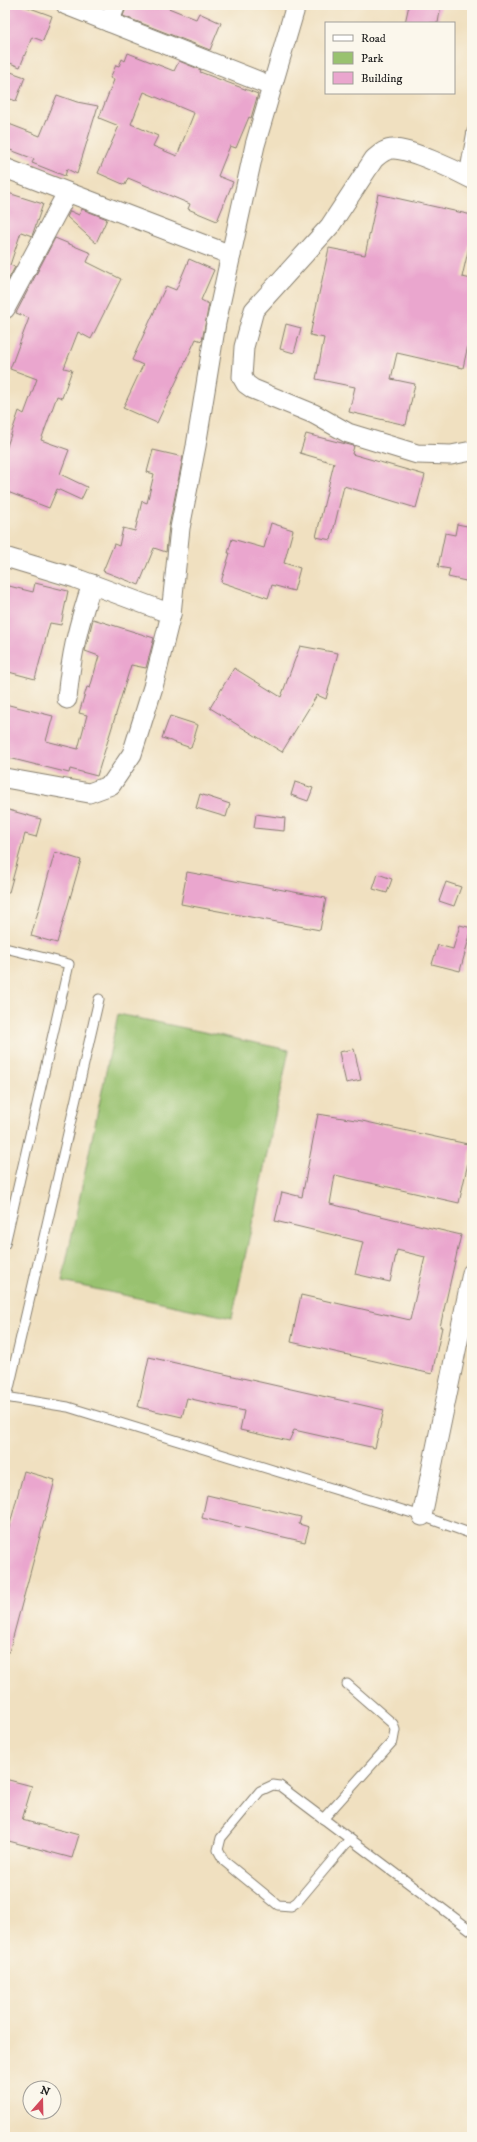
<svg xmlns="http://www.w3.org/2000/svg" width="477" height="2142" font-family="'IM FELL DW Pica',serif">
	<rect width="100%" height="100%" fill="#fbf7ec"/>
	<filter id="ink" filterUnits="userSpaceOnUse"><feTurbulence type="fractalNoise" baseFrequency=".025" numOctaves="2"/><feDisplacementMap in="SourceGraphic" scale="8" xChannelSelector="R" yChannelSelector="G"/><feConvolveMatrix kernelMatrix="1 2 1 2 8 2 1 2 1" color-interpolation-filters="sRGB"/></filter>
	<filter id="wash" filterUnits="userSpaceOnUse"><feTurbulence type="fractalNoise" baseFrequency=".012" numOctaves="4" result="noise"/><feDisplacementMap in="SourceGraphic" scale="16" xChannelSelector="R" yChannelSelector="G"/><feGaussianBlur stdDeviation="0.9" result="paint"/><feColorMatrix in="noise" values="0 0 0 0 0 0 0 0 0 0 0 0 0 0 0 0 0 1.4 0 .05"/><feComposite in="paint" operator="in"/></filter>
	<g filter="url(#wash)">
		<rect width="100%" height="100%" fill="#f0e0c0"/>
		<!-- green -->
		<path fill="#99c26f" stroke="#5a6f46" d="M118,1014l171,36 -57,268 -170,-36z"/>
		<g id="blocks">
			<!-- building -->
			<g fill="#eaa6ce" fill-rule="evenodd">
				<path d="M5,5h17l30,11 -9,25 -11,-4 -12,30 -15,-6z"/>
				<path d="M127,5h34l35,14 3,-6 22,10 -11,27 -87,-34z"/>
				<path d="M409,5h32l-3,18h-33z"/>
				<path d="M128,53l46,18 5,-10 22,9 -1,2 58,22 -7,24 -2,-1 -13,31 -6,-2 -12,30 15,6 -16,39 -29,-12 2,-5 -62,-26 -3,7 -27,-12 21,-47 -20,-8 15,-38 -4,-2 6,-13 3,1 3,-7 3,2zM144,92l50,21 -17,43 -24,-10 5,-10 -27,-12z"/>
				<path d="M5,70l20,7 -9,24 -11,-4z"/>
				<path d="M57,95l20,7 21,4 -21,68 -10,-5 -2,7 -33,-13 2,-4 -29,-11v-13l4,-11 31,12z"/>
				<path d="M5,192l38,12 -11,32 -11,-4 -11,33 5,2 -10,19z"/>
				<path d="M378,194l94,21v19l-10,43 10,2v48l-9,41 -66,-15 -6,26 24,5 -9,41 -57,-13 6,-25 -39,-8 8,-41 -14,-3 19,-87 36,7z"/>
				<path d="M82,209l25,10 -11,24 -29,-26 3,-6 9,4z"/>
				<path d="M55,238l36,15 -4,9 34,17 -30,60 -13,-7 -14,36 8,2 -10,28 -5,-2 -16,44 28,10 -9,24 27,13 -6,13 -24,-11 -8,19 -44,-17v-39l14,-41 5,3 13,-35 -27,-10 19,-51 -13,-5z"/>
				<path d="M189,259l25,11 -13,30 8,4 -7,37 -6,-2 -39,84 -34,-15 20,-43 -11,-5 34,-74 10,4z"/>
				<path d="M286,324l15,4 -7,25 -14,-4z"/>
				<path d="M306,434l48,12 -2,8 73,21 -9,33 -72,-22 -13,54 -15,-3 18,-74 -34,-10z"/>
				<path d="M153,450l30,7 -14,69 -3,26 -12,-4 -15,37 -36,-14 11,-27 5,2 4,-18 12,3 7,-30 5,2 7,-29 -7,-2z"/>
				<path d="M271,523l22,7 -9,33 16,5 -6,23 -22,-6 -4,13 -47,-16 9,-29h-2l4,-14 32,9z"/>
				<path d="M457,524l15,3v44l-2,11 -22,-5 2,-8 -12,-2 7,-34 10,2z"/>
				<path d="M35,583l33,8 -7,34 -11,-2 -15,56 -30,-8v-86l28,7z"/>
				<path d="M93,619l61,19 -8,30 -15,-3 -34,111 -27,-7 -1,4 -64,-16v-53l48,12 -7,25 32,8 9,-34 -8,-2 8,-26 3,1 9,-32 -14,-5z"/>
				<path d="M300,646l38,7 -12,46 -9,-4 -35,57 -72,-44 24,-40 47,29z"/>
				<path d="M170,716l28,9 -7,23 -29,-10z"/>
				<path d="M295,782l18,6 -5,13 -17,-6z"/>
				<path d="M200,794l30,10 -4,13 -30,-9z"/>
				<path d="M5,809l36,10 -5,18 -11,-3 -16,58h-4z"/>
				<path d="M256,814l29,4 -1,13 -30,-3z"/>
				<path d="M55,852l26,8 -24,83 -26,-7z"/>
				<path d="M187,872l139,26 -6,32 -139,-26z"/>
				<path d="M378,874l14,5 -5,14 -14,-4z"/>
				<path d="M446,882l15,5 -7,19 -15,-5z"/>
				<path d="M460,925l12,3 -12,43 -28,-7 6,-19 15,4z"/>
				<path d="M354,1049l7,31 -15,3 -7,-31z"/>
				<path d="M318,1114l44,7 110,24 -13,58 -124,-28 -5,29 131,31 -21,92h2l-10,47 -141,-32 10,-47 109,25 15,-63 -28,-7 -7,32 -35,-8 8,-32 -88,-21 7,-29 20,5z"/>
				<path d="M149,1357l235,53 -9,38 -81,-18 -5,11 -49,-11 4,-19 -57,-13 -5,19 -44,-10z"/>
				<path d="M24,1471l31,9 -46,172 -4,-1v-108z"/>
				<path d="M207,1495l94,22 -2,7 10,3 -4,15 -103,-24z"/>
				<path d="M5,1779l27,7 -10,34 57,15 -7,23 -67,-18z"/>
			</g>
		</g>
	</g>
	<g filter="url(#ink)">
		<use href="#blocks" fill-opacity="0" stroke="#867e6e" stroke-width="1"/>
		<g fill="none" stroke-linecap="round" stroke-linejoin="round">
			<!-- lane casing -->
			<g stroke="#867e6e" stroke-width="11">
				<g id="lane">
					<path d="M464,175l8,-44"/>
					<path d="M5,948l64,16 -64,280"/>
					<path d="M5,1397l63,10 354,109 50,18"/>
					<path d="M7,1397l92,-398"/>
					<path d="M323,1819l70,-78 2,-11 -2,-6 -46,-40"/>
					<path d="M350,1839l-53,63 -6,4 -13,-1 -54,-44 -6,-11 3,-12 39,-47 13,-6 7,1 192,145"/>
				</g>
			</g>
			<!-- street casing -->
			<g stroke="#867e6e" stroke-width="21">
				<g id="street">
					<path d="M66,5l205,81"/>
					<path d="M109,22l7,-17"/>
					<path d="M5,168l226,87"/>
					<path d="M472,179c-17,-9 -61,-30 -79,-30 -8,0 -13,5 -19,10l-44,67 -76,84 -10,37 -2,30 4,7 7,5 61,25 34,19 69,21 34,1 21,-4"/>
					<path d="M5,309l62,-116"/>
					<path d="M5,557l70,21 96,36"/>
					<path d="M67,699c4,-44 11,-74 25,-115"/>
					<path d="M5,778l84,15 22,-8 21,-31 21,-67 18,-73 9,-86 16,-82 20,-123 39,-178 41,-140"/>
					<path d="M422,1516l50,-243"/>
				</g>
			</g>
			<!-- lane -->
			<use href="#lane" stroke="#fff" stroke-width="9"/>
			<!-- street -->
			<use href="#street" stroke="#fff" stroke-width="19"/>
		</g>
	</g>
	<!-- margin -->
	<rect width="477" height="2142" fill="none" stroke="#fbf7ec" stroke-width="20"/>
	<!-- legend -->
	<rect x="325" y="22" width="130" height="72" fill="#fbf7ec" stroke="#a29f99"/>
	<rect x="333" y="35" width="20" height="6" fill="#ffffff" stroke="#a29f99"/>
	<text x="361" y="42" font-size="12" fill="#1c1c1c">Road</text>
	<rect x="333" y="52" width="20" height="12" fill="#99c26f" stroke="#a29f99"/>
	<text x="361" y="62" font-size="12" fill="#1c1c1c">Park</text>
	<rect x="333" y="72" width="20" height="12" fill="#eaa6ce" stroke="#a29f99"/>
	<text x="361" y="82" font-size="12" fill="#1c1c1c">Building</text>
	<!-- north arrow -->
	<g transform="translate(42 2100) rotate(20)"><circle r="19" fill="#fbf7ec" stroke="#a29f99"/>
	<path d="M0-3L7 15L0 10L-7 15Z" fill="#d1495b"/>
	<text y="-6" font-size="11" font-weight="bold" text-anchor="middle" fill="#1c1c1c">N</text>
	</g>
</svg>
